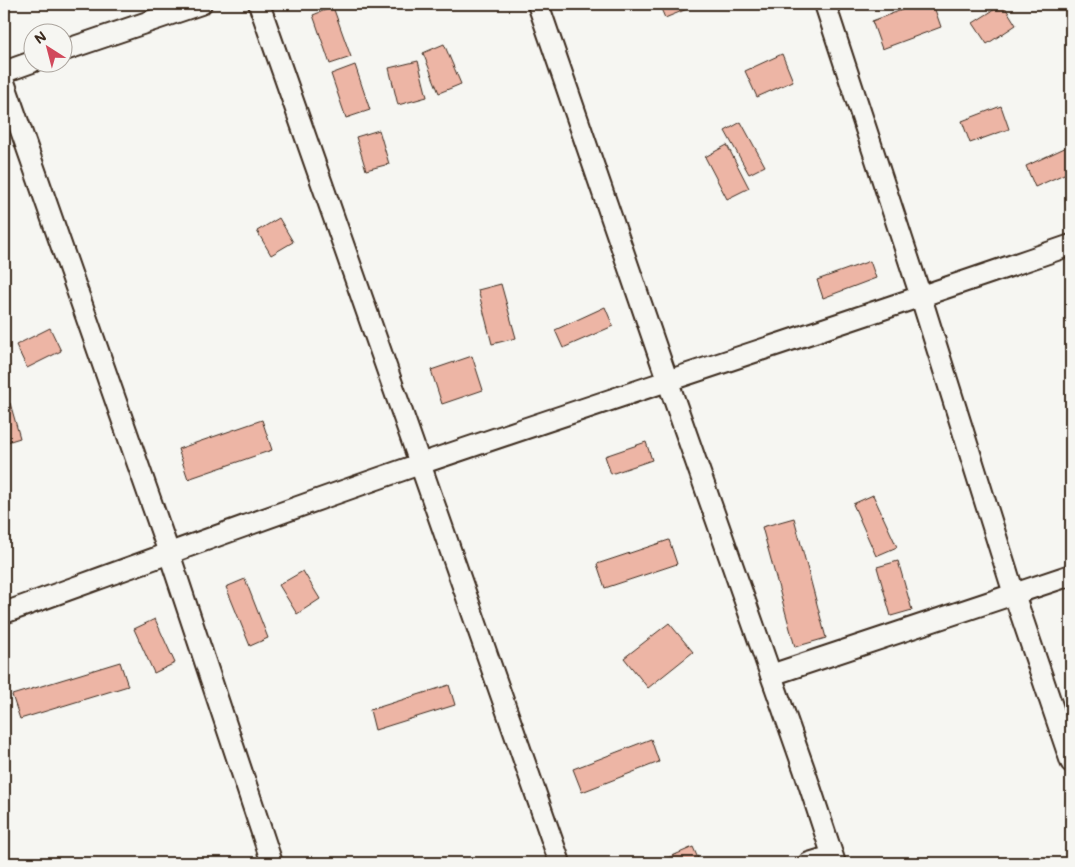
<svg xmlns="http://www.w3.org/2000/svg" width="1075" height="867" font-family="Mali,sans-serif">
	<rect width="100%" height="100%" fill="#f6f6f2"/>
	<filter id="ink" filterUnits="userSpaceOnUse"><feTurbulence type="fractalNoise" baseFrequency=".02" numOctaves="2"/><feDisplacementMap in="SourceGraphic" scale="10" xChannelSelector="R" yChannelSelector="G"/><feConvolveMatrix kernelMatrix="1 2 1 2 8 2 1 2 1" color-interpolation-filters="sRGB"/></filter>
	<g filter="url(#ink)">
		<!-- building -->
		<g fill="#edb5a5" stroke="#3b2a1e">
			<path d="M659,4h26l2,5 -22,9z"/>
			<path d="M918,4h15l8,23 -59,22 -10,-28z"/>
			<path d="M1003,4l13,21 -29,19 -14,-21z"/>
			<path d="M333,7l18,50 -21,7 -17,-49z"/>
			<path d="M444,44l17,40 -22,9 -16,-40z"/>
			<path d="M782,54l11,27 -36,16 -12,-26z"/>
			<path d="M418,61l9,36 -29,8 -9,-37z"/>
			<path d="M355,65l15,45 -24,8 -15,-44z"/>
			<path d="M1001,106l8,23 -39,14 -8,-22z"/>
			<path d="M741,122l24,44 -16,8 -24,-43z"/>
			<path d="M379,130l10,34 -23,6 -10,-33z"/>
			<path d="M727,145l22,43 -22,11 -22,-42z"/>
			<path d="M1071,145v26l-36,16 -9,-21z"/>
			<path d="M279,218l14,24 -22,13 -14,-24z"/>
			<path d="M870,261l6,17 -53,20 -6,-18z"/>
			<path d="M501,284l15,54 -24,6 -14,-54z"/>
			<path d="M605,307l8,19 -50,22 -8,-18z"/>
			<path d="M50,328l11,23 -34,17 -11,-23z"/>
			<path d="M472,356l11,34 -41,14 -11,-34z"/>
			<path d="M10,403l10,35 -16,5v-38z"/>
			<path d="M262,420l10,30 -84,29 -10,-30z"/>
			<path d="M646,442l6,18 -41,14 -6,-18z"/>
			<path d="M873,495l24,52 -21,9 -23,-52z"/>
			<path d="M794,518l32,120 -31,9 -33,-120z"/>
			<path d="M669,540l8,24 -72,24 -8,-24z"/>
			<path d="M898,561l14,49 -21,6 -14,-49z"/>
			<path d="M303,571l17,28 -23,15 -18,-29z"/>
			<path d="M245,579l23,59 -18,8 -24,-59z"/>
			<path d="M155,619l20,44 -21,10 -20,-44z"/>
			<path d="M669,623l24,29 -45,36 -24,-30z"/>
			<path d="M120,662l8,24 -108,33 -8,-24z"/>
			<path d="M449,685l6,20 -80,25 -5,-20z"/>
			<path d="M651,739l8,23 -77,30 -9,-23z"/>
			<path d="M693,847l7,16h-44z"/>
		</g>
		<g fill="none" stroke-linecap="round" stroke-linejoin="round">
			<!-- minor casing -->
			<g stroke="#3b2a1e" stroke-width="24">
				<g id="minor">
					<path d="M259,4l301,859"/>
					<path d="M538,4l130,378 136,387 31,94"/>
					<path d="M825,4l96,293 93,297 57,168"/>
					<path d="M62,51l139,-47"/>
					<path d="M4,72l28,-10"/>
					<path d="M4,82l165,471 103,310"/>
					<path d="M4,613c138,-50 277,-101 416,-149 217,-74 435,-144 651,-219"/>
					<path d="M771,675l300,-100"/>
					<path d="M809,863l23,-7"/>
				</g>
			</g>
			<!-- minor -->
			<use href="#minor" stroke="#f6f6f2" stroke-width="20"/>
		</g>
	</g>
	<!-- margin -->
	<rect width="1075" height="867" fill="none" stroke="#f6f6f2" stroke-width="20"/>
	<rect x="10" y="10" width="1055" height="847" fill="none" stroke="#3b2a1e" stroke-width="2" filter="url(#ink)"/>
	<!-- north arrow -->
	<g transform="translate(48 48) rotate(324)"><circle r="24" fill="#f6f6f2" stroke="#aba49d"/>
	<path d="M0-4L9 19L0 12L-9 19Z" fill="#d1495b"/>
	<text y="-8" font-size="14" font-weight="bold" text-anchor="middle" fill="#3b2a1e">N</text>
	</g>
</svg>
